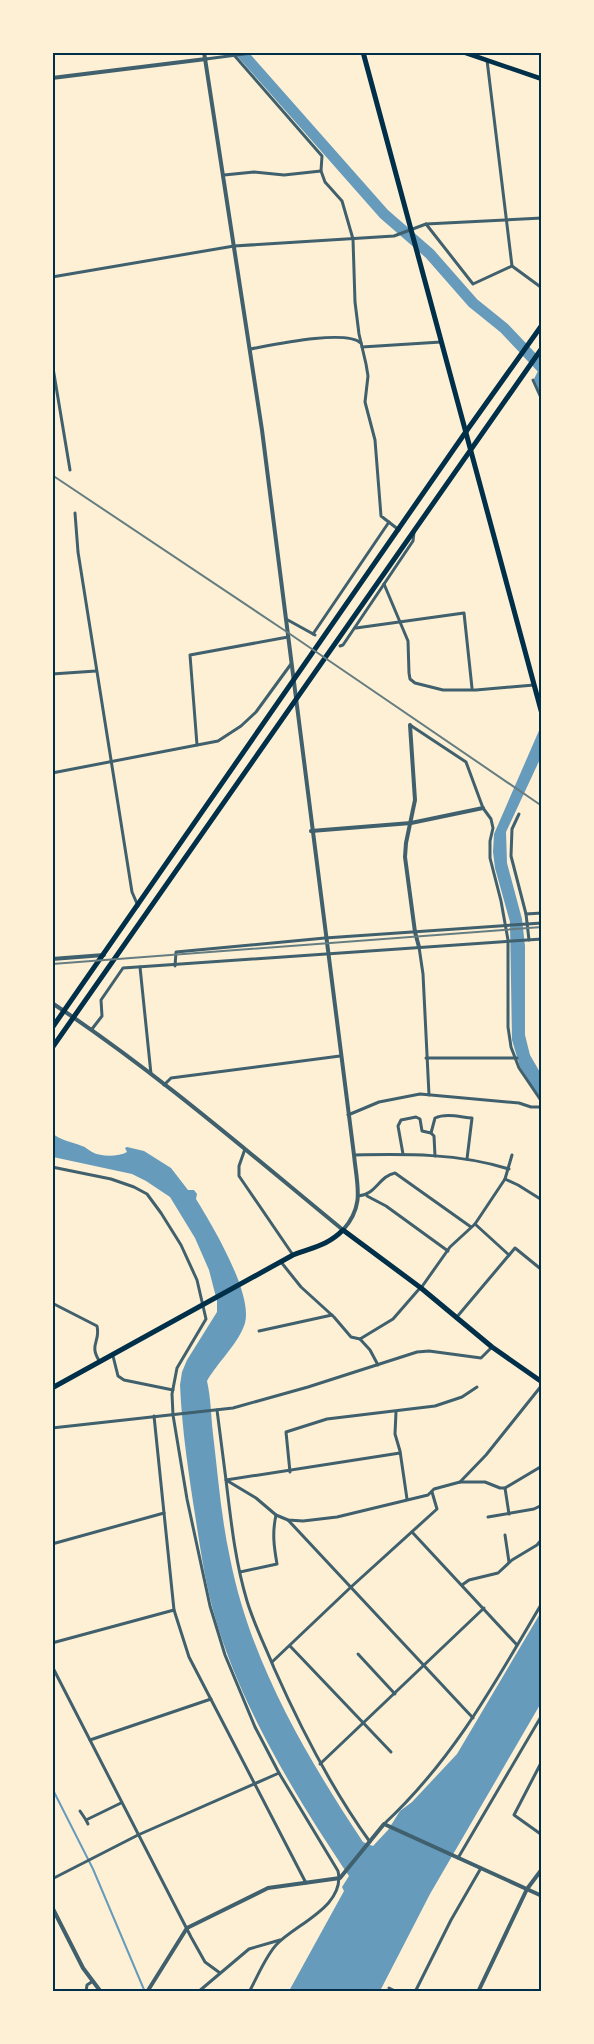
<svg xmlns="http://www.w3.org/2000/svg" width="594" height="2044" font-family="Rubik,sans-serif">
	<rect width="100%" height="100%" fill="#fdf0d5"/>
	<!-- water -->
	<g fill="#669bbc">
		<path d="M541,365v30l-7,-16z"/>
		<path d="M541,726v31l-35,75 1,31 15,56 3,27v89l5,20 11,19v26l-21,-33 -8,-27 -2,-118 -15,-54 -2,-16 1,-18z"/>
		<path d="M52,1133c8,7 20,9 30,13 4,1 6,4 10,6 9,5 26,5 35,0l-2,-4 2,-1 17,4 27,17 17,22h6l3,4 -1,5c16,26 57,94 49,124 -6,20 -28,40 -38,58 4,18 4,35 6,53 5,41 8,83 17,124 20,103 76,198 133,284l10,4 15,-16 12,-19 12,-9 45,-48 84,-142v91l-111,191 -50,97h-91l55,-100 -2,-4 7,-11c-52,-77 -108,-169 -134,-259 -9,-31 -14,-64 -19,-96 -7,-45 -14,-90 -16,-136l2,-13 5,-12 30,-48v-11l-8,-31 -14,-32 -25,-41 -24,-16 -14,-7 -79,-17z"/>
	</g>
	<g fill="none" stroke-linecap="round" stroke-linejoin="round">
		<!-- stream -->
		<path stroke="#669bbc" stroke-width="2" d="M52,1788l41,81 52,123"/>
		<!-- river -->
		<path stroke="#669bbc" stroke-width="11" d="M241,52l143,162 46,40 43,49 31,25 38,40"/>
		<!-- minor -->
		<g stroke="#3f606c" stroke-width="3">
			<path d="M234,55l88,101 -1,15 4,11 17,19 11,38 2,63 4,32 7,30 2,12 -3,26 10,38 6,76 18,14"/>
			<path d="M206,59l53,-7"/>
			<path d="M487,60l25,206 30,22"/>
			<path d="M224,175l30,-3 30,3 37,-4"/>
			<path d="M426,224l47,60 39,-18"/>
			<path d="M52,277l182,-31 160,-10 32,-12 116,-6"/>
			<path d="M362,347l79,-5"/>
			<path d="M250,349c22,-4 95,-20 111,-6"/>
			<path d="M52,362l18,108"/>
			<path d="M533,380l9,20"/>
			<path d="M75,513l3,39 54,340 6,14"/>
			<path d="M384,584l24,57 1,32 1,6 5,4 28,7h33l58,-5"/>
			<path d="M286,619l29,16"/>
			<path d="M356,628l108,-15 8,75"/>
			<path d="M313,634l76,-112"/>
			<path d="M340,646l3,-1 70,-104 1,-9"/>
			<path d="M52,674l44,-3"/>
			<path d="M410,725l56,37 17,46 8,11 2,9 -3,13v17l11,43 7,39v87l3,20 8,21 23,34"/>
			<path d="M197,745l-7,-90 98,-18"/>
			<path d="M52,773l166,-32 23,-15 15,-14 35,-48"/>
			<path d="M519,814l-7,15 -1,27 15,58 3,26"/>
			<path d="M526,914l16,-1"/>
			<path d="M419,947l4,27 6,121"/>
			<path d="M175,966l1,-14 149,-14 217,-15"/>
			<path d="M140,967l11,107"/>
			<path d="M92,1029l10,-13 -1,-16 22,-32 419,-29"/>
			<path d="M426,1058h91"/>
			<path d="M164,1085l7,-7 169,-22"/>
			<path d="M348,1115l31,-13 41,-8 99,9 12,4h11"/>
			<path d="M245,1149l-6,17v10l54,79"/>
			<path d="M403,1154l-5,-28 3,-6 15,-3 4,2 2,12 9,2"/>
			<path d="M354,1155c52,-1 104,-2 155,14"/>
			<path d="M435,1156l-1,-20 -3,-3 4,-15c11,-5 25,-1 37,0l-5,41"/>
			<path d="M52,1167l59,12 23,8 13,7 14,19 20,32 16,35 9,39 -29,49 -5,26 1,21 14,84 23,107 15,49 30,72 24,46 59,98c8,35 -42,53 -61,73 -11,11 -20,34 -28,48"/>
			<path d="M505,1179l7,-24"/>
			<path d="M358,1196c18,-1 21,-20 37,-23l76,54"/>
			<path d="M367,1196l19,10 62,45"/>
			<path d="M475,1224l34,31"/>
			<path d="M281,1262l20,25 33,30 17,20 9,2 33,-20 27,-31"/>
			<path d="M421,1288l29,-41 25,-23 30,-45 13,6 24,15"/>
			<path d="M52,1303l45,23c4,16 -9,18 3,36"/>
			<path d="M456,1318l59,-70 27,22"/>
			<path d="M259,1331l73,-16"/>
			<path d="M360,1339l10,11 8,15"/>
			<path d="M113,1356l5,20 6,4 49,10"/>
			<path d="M217,1410l9,70 30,18 20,17 12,5 15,1 34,-4 91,-22 6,-6 26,-7h25l15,6h5l37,-22"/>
			<path d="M396,1412l-1,22 5,17 7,48"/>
			<path d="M154,1416l20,194 15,47 117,226"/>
			<path d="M52,1428l181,-20 75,-21 109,-35 12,-1 52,7 11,-11"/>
			<path d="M290,1472l-4,-40 41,-13 108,-13 27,-9 15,-10"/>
			<path d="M460,1482l26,-27 56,-70"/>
			<path d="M505,1488l4,26"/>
			<path d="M488,1517l46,-8 8,-4"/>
			<path d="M288,1520l185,198"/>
			<path d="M412,1532l105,113"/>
			<path d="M505,1535l4,27"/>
			<path d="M52,1544l112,-31"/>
			<path d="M240,1572l37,-8c-3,-17 -5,-31 -1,-49"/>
			<path d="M462,1585l7,-5 29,-7 14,-13 25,-15 5,-6"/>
			<path d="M52,1643l122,-33"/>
			<path d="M290,1646l101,106"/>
			<path d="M358,1654l37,40"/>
			<path d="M272,1662l79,-75 86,-78 -5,-17"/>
			<path d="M52,1666l139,271 14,25 15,11"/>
			<path d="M90,1740l121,-41"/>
			<path d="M542,1761l-28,54 28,20"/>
			<path d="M320,1764l164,-156"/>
			<path d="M80,1811l6,9"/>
			<path d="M88,1824l-2,-4 35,-17"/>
			<path d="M384,1824c69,-64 111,-141 158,-221"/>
			<path d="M370,1842c-39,-54 -69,-113 -96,-174 -9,-22 -20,-44 -27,-67 -12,-40 -16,-80 -21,-121l174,-27"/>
			<path d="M458,1858l84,-143"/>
			<path d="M52,1879l86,-44 141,-62"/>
			<path d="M389,1988l8,4"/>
			<path d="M86,1992l1,-7 6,-4"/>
			<path d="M198,1992l51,-43 31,-9"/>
			<path d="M415,1992l36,-72 30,-52"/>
		</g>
		<!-- tertiary -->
		<g stroke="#3f606c" stroke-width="4">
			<path d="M52,78l154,-19"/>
			<path d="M410,725l5,75 -9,43 -1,14 10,75 4,15"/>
			<path d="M311,831l100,-8 72,-15"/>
			<path d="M52,959l52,-4"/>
			<path d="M52,1003c103,68 196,149 291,227 22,-25 14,-44 11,-75l-92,-725 -58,-378"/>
			<path d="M52,1907l31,61 18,24"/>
			<path d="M147,1992l40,-64 81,-40 72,-10 44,-54 158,72"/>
			<path d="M478,1992l49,-103 15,-20"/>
		</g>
		<!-- secondary -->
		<path stroke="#003049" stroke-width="4.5" d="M463,52l79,27"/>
		<!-- primary -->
		<g stroke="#003049" stroke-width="5">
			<path d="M363,52l179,662"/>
			<path d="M52,1388l241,-133c20,-8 34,-9 50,-25l78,58 71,59 50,35"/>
		</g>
		<!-- trunk -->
		<g stroke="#003049" stroke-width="5">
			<path d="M52,1028l413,-595 77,-108"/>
			<path d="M52,1048l490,-700"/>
		</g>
		<!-- rail -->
		<g stroke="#657d81" stroke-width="2">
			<path d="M52,475l235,157 255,174"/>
			<path d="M52,964l490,-37"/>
		</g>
	</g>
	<!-- border -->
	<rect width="594" height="2044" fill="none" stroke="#fdf0d5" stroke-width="108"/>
	<rect x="54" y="54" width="486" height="1936" fill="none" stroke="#003049" stroke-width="2"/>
</svg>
